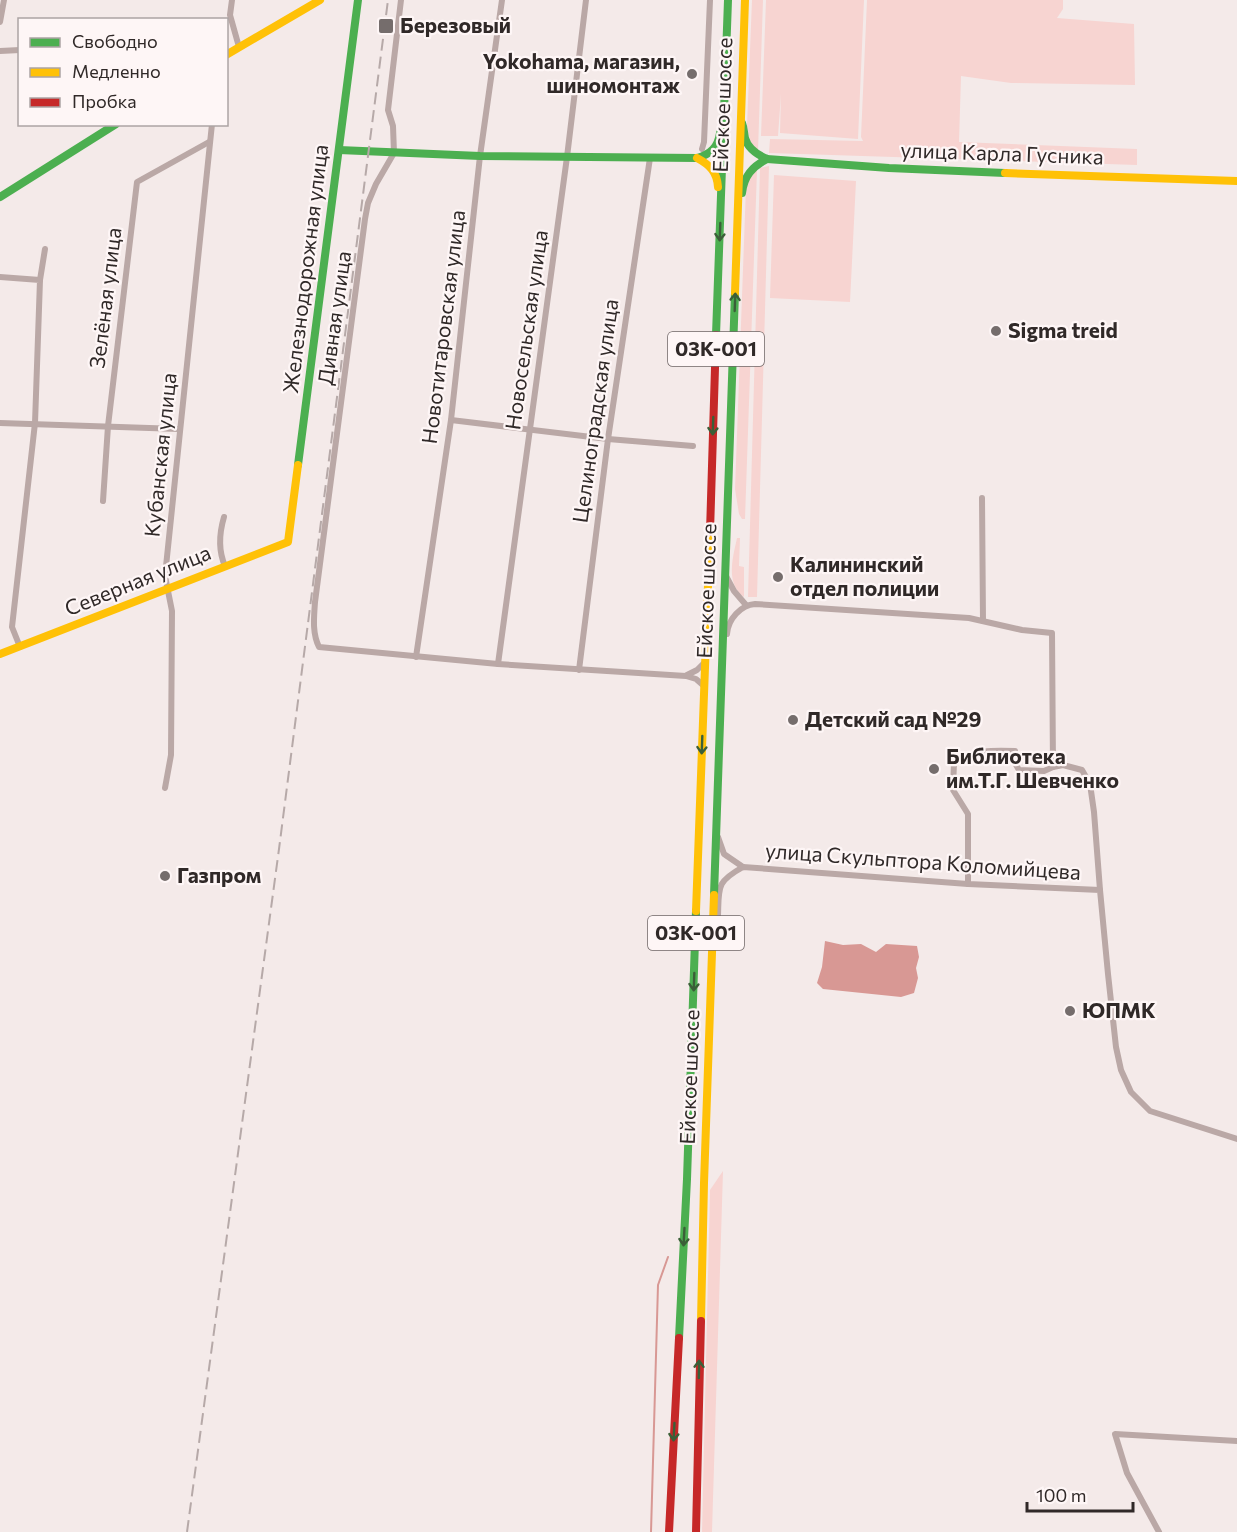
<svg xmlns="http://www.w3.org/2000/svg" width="1237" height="1532" font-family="Commissioner,sans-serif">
	<rect width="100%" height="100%" fill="#f4eae9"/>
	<!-- green -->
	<g fill="#f7d4d1">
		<path d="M752,0h11l-5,151 -7,-6 -4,-19z"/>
		<path d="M766,0h98l-6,139 -78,-6 1,-39 -3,42h-17z"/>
		<path d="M867,0h196v9l-6,9 77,6 1,61 -124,-2 -50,-7 -2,66 178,7v16l-368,-12 1,-14 93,2 -2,-4z"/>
		<path d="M769,166l-12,431h-9l12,-429z"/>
		<path d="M757,170l-12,349h-3l-3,-5 -4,-25 11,-302 4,-9z"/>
		<path d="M774,175l82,6 -6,121 -80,-4z"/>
		<path d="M737,538h3l-1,28 5,1v30c-19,-14 -11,-40 -7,-59z"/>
		<path d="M723,1171l-11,361h-10l8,-342z"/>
	</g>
	<!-- water -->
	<path fill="#d89894" d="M825,941l18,4 18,-1 15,8 10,-8 31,2 2,11 -3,11 2,10 -4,15 -13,4 -78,-8 -6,-6 5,-16z"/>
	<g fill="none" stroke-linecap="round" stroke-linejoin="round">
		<!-- stream -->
		<path stroke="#d89894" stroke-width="2" d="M651,1532l7,-247 10,-28"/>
		<!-- street -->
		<g stroke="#baa8a6" stroke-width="6">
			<path d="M232,0l-2,15 9,32"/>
			<path d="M401,0l-13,110 5,16 1,27 -18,31 -8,19 -3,16 -50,383c-1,15 -3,31 4,45l179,17 188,12 10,3 8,7"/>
			<path d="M0,22l4,-22"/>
			<path d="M0,51l20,-1"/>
			<path d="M702,149l2,-7 6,-142"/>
			<path d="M0,277l40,3 -5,143 -23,204 8,20"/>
			<path d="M40,280l5,-31"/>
			<path d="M451,420l157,19 85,7"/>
			<path d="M0,423l179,6"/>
			<path d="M982,498l1,123"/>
			<path d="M103,501l5,-75 29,-244 72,-40"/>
			<path d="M224,517c-5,17 -6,33 1,49"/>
			<path d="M726,576l8,15 12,14"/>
			<path d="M727,634c1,-15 14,-29 28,-30l214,14 53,12 30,3 1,134 -9,4 -25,-1 -4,-7v-12c-26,-1 -37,-1 -61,11l-1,28 15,24v70"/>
			<path d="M416,657l35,-237 29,-264 22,-156"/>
			<path d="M498,664l69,-507 19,-157"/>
			<path d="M579,670l29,-231 42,-281"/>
			<path d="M687,675l10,-5 8,-8"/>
			<path d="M1053,767l10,-2 19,5 8,14 4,28 6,78"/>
			<path d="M165,788l6,-33 1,-144 -7,-35 47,-452"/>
			<path d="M718,837l6,17 19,13"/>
			<path d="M713,919l5,-3c1,-29 -2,-34 25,-49l225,17 132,6 8,84 8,73 5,23 10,22 19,19 87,28"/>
			<path d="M1159,1532l-32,-59 -12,-39 122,7"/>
		</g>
		<!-- fast -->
		<g stroke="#4caf50" stroke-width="8">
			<path d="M742,123c2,5 2,10 3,15 3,11 13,17 22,21l122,9 116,5"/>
			<path d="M339,150l141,6 217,2c14,-4 21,-11 23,-25"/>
			<path d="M742,193c2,-17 10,-26 25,-34"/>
			<path d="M0,197l116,-73"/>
			<path d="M716,335l12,-335"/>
			<path d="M298,465l60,-465"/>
			<path d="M714,895l21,-602"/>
			<path d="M679,1338l8,-159 9,-268"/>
		</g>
		<!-- slow -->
		<g stroke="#ffc107" stroke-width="8">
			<path d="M226,55l94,-55"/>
			<path d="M697,158c13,7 20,14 21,29"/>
			<path d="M1005,173l232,8"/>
			<path d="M735,293l10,-293"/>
			<path d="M0,654l288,-112 10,-77"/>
			<path d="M696,911l14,-379"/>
			<path d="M701,1321l3,-138 10,-288"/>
		</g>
		<!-- jam -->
		<g stroke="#c62828" stroke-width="8">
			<path d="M710,532l6,-197"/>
			<path d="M669,1532l10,-194"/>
			<path d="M696,1532l5,-211"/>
		</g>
		<!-- rail -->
		<path stroke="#b6a9a8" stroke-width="2" stroke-dasharray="12 6" stroke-linecap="butt" d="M187,1532l92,-683 109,-849"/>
	</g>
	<!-- one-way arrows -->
	<defs><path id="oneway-shaft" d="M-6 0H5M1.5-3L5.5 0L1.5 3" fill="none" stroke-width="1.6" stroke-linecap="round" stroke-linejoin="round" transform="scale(1.5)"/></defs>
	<g stroke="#3b5f38">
		<use href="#oneway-shaft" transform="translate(720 232) rotate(92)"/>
		<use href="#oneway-shaft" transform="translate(735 302) rotate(-88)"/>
		<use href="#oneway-shaft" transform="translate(713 426) rotate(92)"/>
		<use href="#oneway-shaft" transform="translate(702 745) rotate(92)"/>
		<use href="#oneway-shaft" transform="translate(694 982) rotate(92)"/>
		<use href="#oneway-shaft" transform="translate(684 1237) rotate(93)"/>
		<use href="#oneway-shaft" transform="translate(699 1369) rotate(-89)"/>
		<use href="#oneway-shaft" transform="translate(674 1432) rotate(93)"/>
	</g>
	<!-- markers -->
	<g fill="#756d6c" stroke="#fef6f6" stroke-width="2">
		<rect x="378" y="18" width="16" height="16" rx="3"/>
		<circle cx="692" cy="74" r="6"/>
		<circle cx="996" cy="331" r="6"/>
		<circle cx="778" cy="577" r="6"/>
		<circle cx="793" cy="720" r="6"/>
		<circle cx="934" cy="769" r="6"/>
		<circle cx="165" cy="876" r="6"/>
		<circle cx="1070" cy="1011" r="6"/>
	</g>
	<g text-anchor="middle" stroke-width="4.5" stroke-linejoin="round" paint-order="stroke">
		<!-- shield labels -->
		<g fill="#fef6f6" stroke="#6e6666" stroke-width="1.5">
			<rect x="668" y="332" width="96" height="34" rx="4.5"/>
			<rect x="648" y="916" width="96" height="34" rx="4.5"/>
		</g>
		<g font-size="20" font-weight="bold" fill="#302928">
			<text x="716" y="356">03К-001</text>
			<text x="696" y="940">03К-001</text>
		</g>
		<!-- poi labels -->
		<g font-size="21" font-weight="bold" fill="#302928" stroke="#fef6f6" text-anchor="start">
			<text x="400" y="33">Березовый</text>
			<text x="680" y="69" text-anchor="end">Yokohama, магазин,<tspan x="680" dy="24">шиномонтаж</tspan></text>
			<text x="1008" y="338">Sigma treid</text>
			<text x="790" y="572">Калининский<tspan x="790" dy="24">отдел полиции</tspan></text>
			<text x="805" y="727">Детский сад №29</text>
			<text x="946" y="764">Библиотека<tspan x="946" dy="24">им.Т.Г. Шевченко</tspan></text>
			<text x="177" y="883">Газпром</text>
			<text x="1082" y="1018">ЮПМК</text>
		</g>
		<!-- street labels -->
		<g font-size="21" fill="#302928" stroke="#fef6f6">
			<text transform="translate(723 105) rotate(-88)" y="7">Ейское шоссе</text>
			<text transform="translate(1002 154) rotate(2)" y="7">улица Карла Гусника</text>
			<text transform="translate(306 269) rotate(-83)" y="7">Железнодорожная улица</text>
			<text transform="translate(106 298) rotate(-83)" y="7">Зелёная улица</text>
			<text transform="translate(335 318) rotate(-82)" y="7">Дивная улица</text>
			<text transform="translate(444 327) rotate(-83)" y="7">Новотитаровская улица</text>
			<text transform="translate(527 330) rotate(-82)" y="7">Новосельская улица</text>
			<text transform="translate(596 411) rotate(-82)" y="7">Целиноградская улица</text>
			<text transform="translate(161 455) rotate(-84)" y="7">Кубанская улица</text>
			<text transform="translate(138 581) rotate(-22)" y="7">Северная улица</text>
			<text transform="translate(707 591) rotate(-88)" y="7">Ейское шоссе</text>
			<text transform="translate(923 862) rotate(4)" y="7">улица Скульптора Коломийцева</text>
			<text transform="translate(690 1077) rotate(-88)" y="7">Ейское шоссе</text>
		</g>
	</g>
	<!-- legend -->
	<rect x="18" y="18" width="210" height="108" fill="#fef6f6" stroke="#aca4a4" stroke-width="1.5"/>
	<rect x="30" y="38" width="30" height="9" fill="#4caf50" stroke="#aca4a4" stroke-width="1.5"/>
	<text x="72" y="48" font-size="18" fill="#302928">Свободно</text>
	<rect x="30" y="68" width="30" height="9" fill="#ffc107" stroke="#aca4a4" stroke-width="1.5"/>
	<text x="72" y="78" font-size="18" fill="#302928">Медленно</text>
	<rect x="30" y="98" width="30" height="9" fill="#c62828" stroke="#aca4a4" stroke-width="1.5"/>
	<text x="72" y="108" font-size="18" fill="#302928">Пробка</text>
	<!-- scale -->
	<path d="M1027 1502v9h106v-9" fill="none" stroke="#302928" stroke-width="3"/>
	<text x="1036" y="1502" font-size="18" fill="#302928" stroke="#fef6f6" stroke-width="4.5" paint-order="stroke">100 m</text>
</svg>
